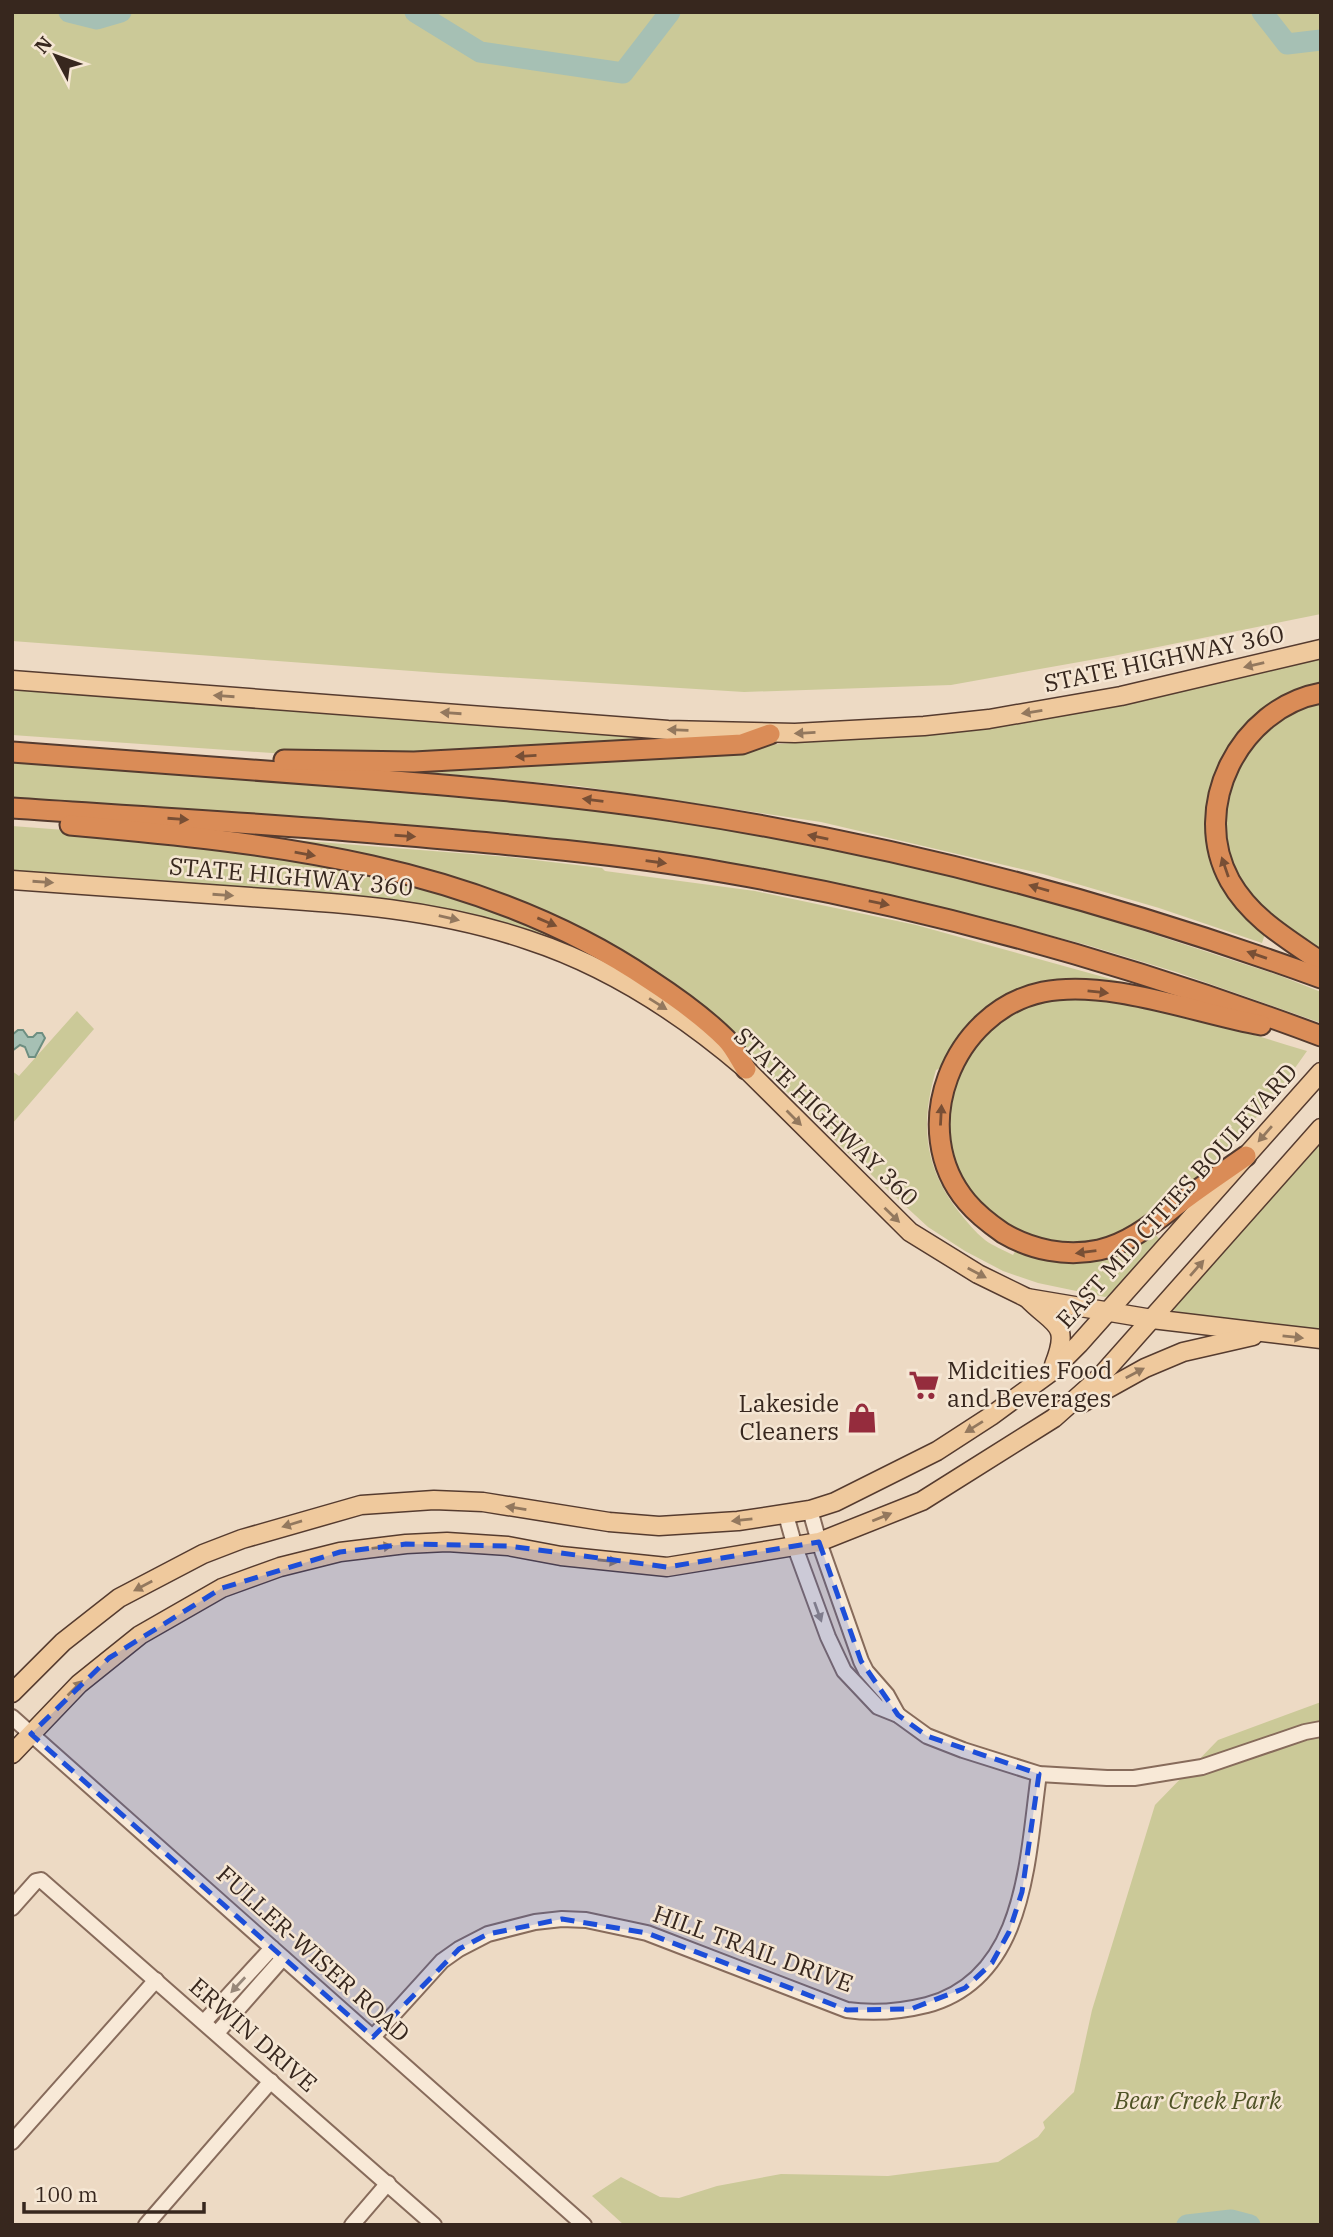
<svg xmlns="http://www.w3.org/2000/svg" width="1333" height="2237" font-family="'IBM Plex Serif',serif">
	<rect width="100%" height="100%" fill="#eddac4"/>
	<!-- green -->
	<g fill="#cbc998">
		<path d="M12,12h1309v602l-208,42 -162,29 -207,7 -305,-19 -427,-32z"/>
		<path d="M1321,659v29l-30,8 -79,95 26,116 13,16 14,11 -3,9 -103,-35 -116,-34 -222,-52 -243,-36 -166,-15 528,-39z"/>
		<path d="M12,687l654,50v4l-270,14 -124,-2 -260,-18z"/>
		<path d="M1321,702v250c-19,-13 -42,-24 -59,-39 -8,-7 -14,-21 -20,-31 -38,-60 -11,-142 53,-172 8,-4 17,-5 26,-8z"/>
		<path d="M12,762c303,23 610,36 907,104 122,28 240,71 359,109l43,17v31l-145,-51 -89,-27 -130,-34 -140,-30 -574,-64 -231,-20z"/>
		<path d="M12,826l79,6 234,32 108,23 138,54 32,24 -76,-32 -515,-61z"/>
		<path d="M293,840l216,17 93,11 3,3 150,20 161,34 238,66h-129l-82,76 -7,3c-16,54 -12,97 23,142 8,10 16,20 26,28 8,6 19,10 28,15l3,-5 18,6 118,-24 9,8 -50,55 -6,2 -67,-14 -35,-12 -38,-20 -37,-24 -78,-72 -109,-109 -168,-118 -282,-82z"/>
		<path d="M1081,999c78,7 152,29 226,52 -37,53 -73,96 -122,138 -25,21 -53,44 -85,53 -16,5 -52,5 -68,-2 -6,-3 -12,-7 -18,-11 -9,-6 -24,-11 -31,-20 -10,-12 -22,-30 -28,-44 -26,-57 9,-132 64,-156 20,-9 41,-9 62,-10z"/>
		<path d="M77,1011l17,18 -82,95v-53l7,5z"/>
		<path d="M1321,1143v187l-123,-14 -27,-6 145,-166 2,2z"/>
		<path d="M1321,1702v523h-697l-32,-29 29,-19 39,20 19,1 38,-12 64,-12 107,2 110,-14 40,-25 7,-9 -2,-6 31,-30 18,-82 63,-205 63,-65z"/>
	</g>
	<!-- water -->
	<path fill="#a6c0b4" stroke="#6d8e81" stroke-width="2" d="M18,1030h5l5,7h5l4,-4h5l3,5 -10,19h-6l-4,-10 -5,-2 -8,6v-16z"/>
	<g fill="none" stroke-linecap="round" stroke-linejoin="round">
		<!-- river -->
		<g stroke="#a6c0b4" stroke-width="21">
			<path d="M69,12l28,7 24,-7"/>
			<path d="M415,12l65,40 143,21 47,-61"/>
			<path d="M1262,12l25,32 34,-4"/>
			<path d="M1187,2225l44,-5 19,5"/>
		</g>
		<!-- minor casing -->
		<g stroke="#876b5b" stroke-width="18">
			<g id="minor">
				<path d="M810,1510l9,32 42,119 5,10 21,24 11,20"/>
				<path d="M786,1515l9,32 33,90 16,34 34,36 20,8 29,21 36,14 76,24 68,4h27l68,-11 103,-35 16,-3"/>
				<path d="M12,1717l572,508"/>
				<path d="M12,1908l24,-27 5,-1 393,345"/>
				<path d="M204,2022l68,-74"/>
				<path d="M217,2033l66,-75"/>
				<path d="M373,2037l69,-76 17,-12 29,-15 47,-12 27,-3 24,1 61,13 200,77c28,4 52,2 80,-5 100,-27 100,-147 112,-231"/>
				<path d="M12,2142l144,-162"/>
				<path d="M146,2225l125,-144"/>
				<path d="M352,2225l36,-42"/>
			</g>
		</g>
		<!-- major casing -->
		<g stroke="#553b2f" stroke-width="21">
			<g id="major">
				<path d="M12,680l656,50 127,3 129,-7 65,-7 132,-23 200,-47"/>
				<path d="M12,880c80,6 159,11 239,17 94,6 186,12 277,43 80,26 155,75 218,129l164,163 68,42 49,24 125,21 169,20"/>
				<path d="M1027,1298c27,28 44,24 27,67"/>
				<path d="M1082,1403l63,-35 38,-16 70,-16"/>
				<path d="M12,1693l51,-51 56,-44 84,-44 39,-15 119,-34 73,-5 49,2 126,20 50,4 79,-5 72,-11 25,-8 102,-51 54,-35 60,-44 28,-28 242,-272"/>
				<path d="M12,1754l67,-70 61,-49 82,-47 58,-21 60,-15 66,-8 41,-2 61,4 53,10 106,11 152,-25 103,-41 132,-83 46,-41 221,-249"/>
			</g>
		</g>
		<!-- highway casing -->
		<g stroke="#553b2f" stroke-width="23">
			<g id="highway">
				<path d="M1321,693c-81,15 -132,114 -91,188 21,37 56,57 91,81"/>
				<path d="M12,752c107,8 214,16 321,24 113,9 227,18 340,35 221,33 438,91 648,167"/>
				<path d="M284,760l130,2 328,-18 28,-10"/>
				<path d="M12,808c121,8 241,15 362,25 118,10 236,19 353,40 203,35 401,91 594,163"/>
				<path d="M70,825c201,18 409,39 580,155 26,17 54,37 76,59 8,8 14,21 20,30"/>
				<path d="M1246,1156c-20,14 -41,28 -61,43 -26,19 -53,44 -86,51 -33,7 -67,0 -96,-17 -13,-9 -26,-19 -36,-31 -61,-72 -15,-191 76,-210 66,-13 152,21 218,33"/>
			</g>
		</g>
		<!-- minor -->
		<use href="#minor" stroke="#f8e9d7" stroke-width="14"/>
		<!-- major -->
		<use href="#major" stroke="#efc99d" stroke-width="18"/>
		<!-- highway -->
		<use href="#highway" stroke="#da8c57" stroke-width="19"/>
	</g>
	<!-- one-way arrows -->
	<defs><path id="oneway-solid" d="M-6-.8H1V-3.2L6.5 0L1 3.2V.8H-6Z" transform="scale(1.75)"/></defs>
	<g fill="#93785e">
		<use href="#oneway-solid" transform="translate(1254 665) rotate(167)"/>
		<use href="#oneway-solid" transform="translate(224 696) rotate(-176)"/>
		<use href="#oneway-solid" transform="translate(1032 712) rotate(171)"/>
		<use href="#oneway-solid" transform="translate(451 713) rotate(-176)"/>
		<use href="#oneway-solid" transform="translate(678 730) rotate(-178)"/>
		<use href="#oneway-solid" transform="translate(805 733) rotate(177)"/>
		<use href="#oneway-solid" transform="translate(43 882) rotate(4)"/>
		<use href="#oneway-solid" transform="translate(223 895) rotate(4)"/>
		<use href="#oneway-solid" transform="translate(449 918) rotate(13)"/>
		<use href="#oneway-solid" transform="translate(658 1004) rotate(32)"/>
		<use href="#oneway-solid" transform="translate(794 1118) rotate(45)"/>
		<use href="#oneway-solid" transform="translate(1265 1134) rotate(131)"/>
		<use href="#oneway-solid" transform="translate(892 1215) rotate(44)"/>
		<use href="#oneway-solid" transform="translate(1197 1268) rotate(-49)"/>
		<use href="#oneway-solid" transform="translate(977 1273) rotate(28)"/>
		<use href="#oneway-solid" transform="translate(1293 1337) rotate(6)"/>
		<use href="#oneway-solid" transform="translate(1135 1373) rotate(-28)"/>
		<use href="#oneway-solid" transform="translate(974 1427) rotate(148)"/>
		<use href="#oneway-solid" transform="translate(516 1508) rotate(-171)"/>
		<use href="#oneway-solid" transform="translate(882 1517) rotate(-22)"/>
		<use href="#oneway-solid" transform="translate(742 1520) rotate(174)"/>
		<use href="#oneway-solid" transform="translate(292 1524) rotate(163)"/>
		<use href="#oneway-solid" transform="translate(382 1547) rotate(-7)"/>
		<use href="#oneway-solid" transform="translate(608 1561) rotate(6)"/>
		<use href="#oneway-solid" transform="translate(143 1586) rotate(152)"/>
		<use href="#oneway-solid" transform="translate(75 1688) rotate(-45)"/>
	</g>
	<g fill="#784f35">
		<use href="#oneway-solid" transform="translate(526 756) rotate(177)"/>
		<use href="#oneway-solid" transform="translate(593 800) rotate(-173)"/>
		<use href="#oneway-solid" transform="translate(178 819) rotate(4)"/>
		<use href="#oneway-solid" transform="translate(405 836) rotate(4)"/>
		<use href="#oneway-solid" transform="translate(818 837) rotate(-169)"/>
		<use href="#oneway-solid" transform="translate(305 854) rotate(10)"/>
		<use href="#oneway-solid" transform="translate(656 862) rotate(8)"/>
		<use href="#oneway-solid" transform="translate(1225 867) rotate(-109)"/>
		<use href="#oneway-solid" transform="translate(1039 888) rotate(-164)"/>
		<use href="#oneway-solid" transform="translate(879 903) rotate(12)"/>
		<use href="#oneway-solid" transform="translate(547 922) rotate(23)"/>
		<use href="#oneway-solid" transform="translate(1257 955) rotate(-161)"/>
		<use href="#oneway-solid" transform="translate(1098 992) rotate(6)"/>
		<use href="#oneway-solid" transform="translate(941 1115) rotate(-87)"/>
		<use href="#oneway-solid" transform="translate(1086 1252) rotate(173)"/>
	</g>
	<g fill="#98887a">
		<use href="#oneway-solid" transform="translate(818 1612) rotate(70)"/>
		<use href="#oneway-solid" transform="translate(238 1985) rotate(133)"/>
	</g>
	<!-- marked area -->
	<path fill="#1d4ed8" fill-opacity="0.2" stroke="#1d4ed8" stroke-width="5" stroke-dasharray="14 9" stroke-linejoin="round" d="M819,1542l42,119 37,54 29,21 112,38 -17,118 -13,40 -17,31 -27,25 -54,21 -64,1 -200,-77 -85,-14 -74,15 -29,15 -86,88 -342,-303 78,-76 113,-70 118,-36 66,-8 102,2 159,21z"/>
	<!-- icons -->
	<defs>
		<g id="supermarket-bare" transform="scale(2.415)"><path d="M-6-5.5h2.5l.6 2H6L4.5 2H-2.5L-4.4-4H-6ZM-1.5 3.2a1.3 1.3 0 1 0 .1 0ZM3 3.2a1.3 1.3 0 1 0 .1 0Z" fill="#952c3d" stroke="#f5e6d3" stroke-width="2.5" paint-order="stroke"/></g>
		<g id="shop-bare" transform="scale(2.415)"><path d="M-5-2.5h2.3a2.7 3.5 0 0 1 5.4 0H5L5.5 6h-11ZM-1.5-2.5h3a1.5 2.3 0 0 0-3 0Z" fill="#952c3d" stroke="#f5e6d3" stroke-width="2.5" paint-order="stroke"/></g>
	</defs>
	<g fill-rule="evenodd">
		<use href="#supermarket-bare" x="924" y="1385"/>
		<use href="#shop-bare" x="862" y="1418"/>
	</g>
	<g text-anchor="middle" stroke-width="5" stroke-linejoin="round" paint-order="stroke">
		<!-- street labels -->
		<g font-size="24" fill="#37271e" stroke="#f5e6d3">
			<text transform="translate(1164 659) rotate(-12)" y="8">STATE HIGHWAY 360</text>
			<text transform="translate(291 877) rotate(5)" y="8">STATE HIGHWAY 360</text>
			<text transform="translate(826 1117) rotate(44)" y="8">STATE HIGHWAY 360</text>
			<text transform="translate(1177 1196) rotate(-48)" y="8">EAST MID CITIES BOULEVARD</text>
			<text transform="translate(753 1949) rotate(20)" y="8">HILL TRAIL DRIVE</text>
			<text transform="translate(313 1954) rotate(42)" y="8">FULLER-WISER ROAD</text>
			<text transform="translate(253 2035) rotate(41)" y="8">ERWIN DRIVE</text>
		</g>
		<!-- poi labels -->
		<g font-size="24" fill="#37271e" stroke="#f5e6d3" text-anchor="start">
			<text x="947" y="1379">Midcities Food<tspan x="947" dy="28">and Beverages</tspan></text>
			<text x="839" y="1412" text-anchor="end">Lakeside<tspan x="839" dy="28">Cleaners</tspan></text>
		</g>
		<!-- park labels -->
		<g font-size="24" font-style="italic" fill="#4f5326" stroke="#f5e6d3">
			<text x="1198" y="2109">Bear Creek Park</text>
		</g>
	</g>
	<!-- border -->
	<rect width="1333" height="2237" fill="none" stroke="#37271e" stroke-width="28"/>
	<!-- north arrow -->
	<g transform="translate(56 56) rotate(311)" stroke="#f5e6d3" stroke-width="5" paint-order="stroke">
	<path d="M0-5L12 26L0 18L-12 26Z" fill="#37271e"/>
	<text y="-10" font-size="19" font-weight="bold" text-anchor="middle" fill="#37271e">N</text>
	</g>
	<!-- scale -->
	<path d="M24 2202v10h180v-10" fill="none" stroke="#37271e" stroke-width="3.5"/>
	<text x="35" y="2202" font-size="21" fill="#37271e" stroke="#f5e6d3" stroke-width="5" paint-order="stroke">100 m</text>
</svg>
